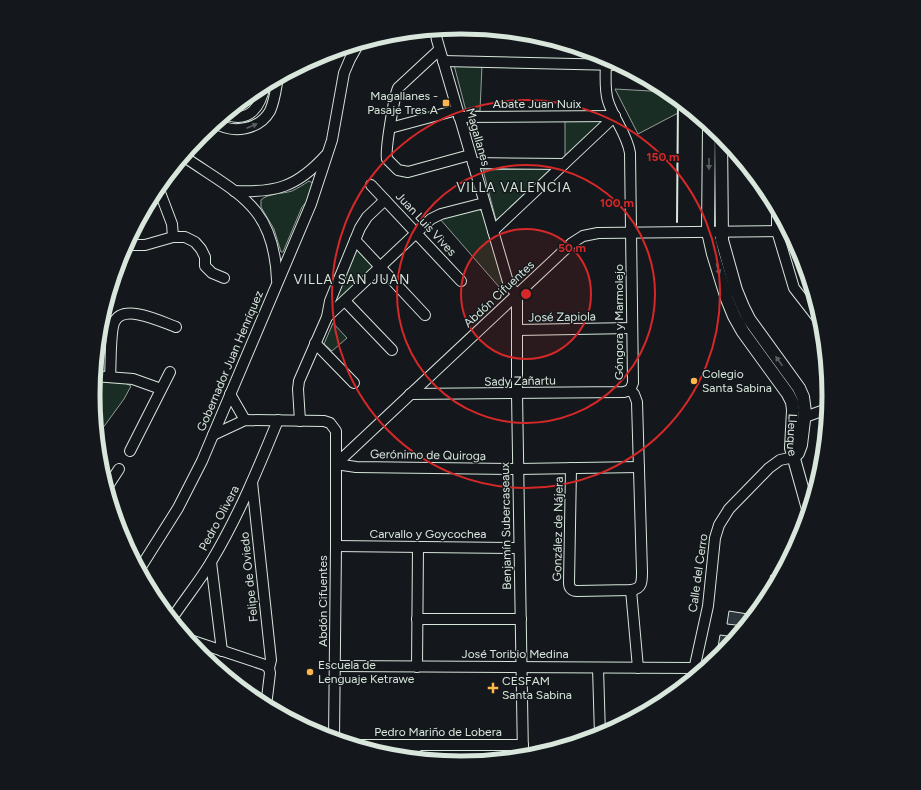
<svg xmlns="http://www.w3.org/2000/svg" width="921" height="790" font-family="Figtree,sans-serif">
	<rect width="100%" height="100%" fill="#14181c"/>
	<!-- green -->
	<g fill="#1a2d24" stroke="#939e99">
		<path d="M454,65h28l-2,46h-14z"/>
		<path d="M615,89l53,3 10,8v13l-40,21z"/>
		<path d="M607,119l-42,41v-40z"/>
		<path d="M557,168l-61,52 -13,-50z"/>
		<path d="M309,181l4,2 -5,17 -6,7 -19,45h-2l-7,-23 -13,-22v-7c7,-7 22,-6 31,-9 6,-3 11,-6 17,-10z"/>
		<path d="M477,208l6,4 22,71 -5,5 -60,-69z"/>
		<path d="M356,247l19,20 -39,36 -2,-2z"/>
		<path d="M333,323l14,15 -15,13 -8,-7z"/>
		<path d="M119,380l12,6 -7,13 -27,37 -4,-41 1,-14z"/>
	</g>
	<!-- building -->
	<g fill="#2c363c" stroke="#d8e6dc">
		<path d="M783,568l-8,15 -5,-7z"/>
		<path d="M729,611l25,4 -10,11 -17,-2z"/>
		<path d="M720,635l16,2 -10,11 -8,-1z"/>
	</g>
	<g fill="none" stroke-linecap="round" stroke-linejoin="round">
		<!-- minor casing -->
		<g stroke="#d8e6dc" stroke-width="12">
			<g id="minor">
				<path d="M435,30l2,10 71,242 3,6 6,6"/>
				<path d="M439,50l-41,38c-4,9 -13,62 -11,71l11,11 10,2 62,-17"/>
				<path d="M606,58c0,14 -2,30 2,43 6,19 19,33 22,52l3,230 -3,7"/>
				<path d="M443,61l176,4"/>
				<path d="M225,114c25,10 36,-8 40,-30"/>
				<path d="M459,117l156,-1"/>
				<path d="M215,123c18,11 44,7 55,-12 5,-11 6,-23 8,-34"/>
				<path d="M390,128l67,-18"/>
				<path d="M183,156c55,38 91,49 94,124"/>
				<path d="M473,163l91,1"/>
				<path d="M371,185l90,96"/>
				<path d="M158,187l14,37 1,13"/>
				<path d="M234,191c42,2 63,-4 92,-36"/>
				<path d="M777,210v21l17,57 28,36"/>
				<path d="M493,231l122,-115"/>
				<path d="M355,240l70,75"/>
				<path d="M125,245h20l28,-8h12l10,5 6,7 4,8v9l7,7 12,5"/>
				<path d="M517,294v100l6,363"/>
				<path d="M345,301l47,49"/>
				<path d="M327,317l3,-16 30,-73 7,-11 18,-17"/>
				<path d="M517,330l115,-2"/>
				<path d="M315,343l39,40"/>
				<path d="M94,376l39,3 28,10"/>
				<path d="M110,376c1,-12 0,-42 4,-53 8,-21 48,-1 62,4"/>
				<path d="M230,394l15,26"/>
				<path d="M410,394l214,-2 6,-2"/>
				<path d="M805,417l22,-8"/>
				<path d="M300,421l-2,-32 1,-8 28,-64 104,-98 10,-5 43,-11"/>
				<path d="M213,435l32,-15 79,1 6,2 6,8v115l-2,193"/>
				<path d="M130,451l40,-79"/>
				<path d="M336,464l236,-221 11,-7 15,-3 190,-2"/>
				<path d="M336,464l20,3 162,2 121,-2"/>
				<path d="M571,468l-2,115c0,5 3,8 8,8l54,-1c11,-1 11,-8 11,-18l-5,-170 -3,-8 -4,-4"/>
				<path d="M252,482l19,178 -2,8 1,5 -4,33"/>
				<path d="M106,489l13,-20"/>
				<path d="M336,546l183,2"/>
				<path d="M211,562l11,89"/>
				<path d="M139,570l39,-62 24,-47 109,-257 21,-64 12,-67 6,-14 9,-16"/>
				<path d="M631,590l7,78"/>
				<path d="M417,619h104"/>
				<path d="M171,620c13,-20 28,-38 40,-58 27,-45 47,-93 67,-142"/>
				<path d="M187,639l78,26 4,3"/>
				<path d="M335,666l359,2"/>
				<path d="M417,667l1,-120"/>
				<path d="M598,668l2,67"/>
				<path d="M692,679l16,-73 7,-68 4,-13 10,-16 40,-41 11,-8 14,-3"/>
				<path d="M354,745h169"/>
				<path d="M415,745l1,14"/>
			</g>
		</g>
		<!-- major casing -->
		<g stroke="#d8e6dc" stroke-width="14">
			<g id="major">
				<path id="s1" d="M709,125l-1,107 5,22 14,45 7,17 9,16 45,62 4,8 1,8 -2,38 17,61"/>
				<path d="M721,135l1,105 14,50 7,17 6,12 50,69 4,9 2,15 -4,33 -3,8 -4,4"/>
			</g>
		</g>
		<!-- minor -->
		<use href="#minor" stroke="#14181c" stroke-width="10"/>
		<!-- major -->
		<use href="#major" stroke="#14181c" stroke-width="12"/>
		<!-- wall -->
		<path stroke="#d8e6dc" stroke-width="2" d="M677,222l1,-122"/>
	</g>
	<!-- one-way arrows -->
	<defs><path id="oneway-solid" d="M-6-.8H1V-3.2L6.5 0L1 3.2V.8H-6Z"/></defs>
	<g fill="#59605f">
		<use href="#oneway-solid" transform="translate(252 126) rotate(-23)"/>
		<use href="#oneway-solid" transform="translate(709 164) rotate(90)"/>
		<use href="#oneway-solid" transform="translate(718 269) rotate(73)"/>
		<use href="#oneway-solid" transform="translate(779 361) rotate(-126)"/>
	</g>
	<!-- distance rings -->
	<circle cx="526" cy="294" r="65" fill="#d62828" fill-opacity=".12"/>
	<g fill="none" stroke="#d62828" stroke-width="2">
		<circle cx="526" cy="294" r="65"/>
		<circle cx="526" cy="294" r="129"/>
		<circle cx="526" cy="294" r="194"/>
	</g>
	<!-- markers -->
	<g fill="#ffb74d" stroke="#14181c" stroke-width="1.5">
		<rect x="442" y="99" width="8" height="8" rx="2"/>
		<circle cx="694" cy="381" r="4"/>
		<circle cx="310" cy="672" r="4"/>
		<path d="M491 682h4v4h4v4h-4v4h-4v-4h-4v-4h4z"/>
	</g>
	<g text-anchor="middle" stroke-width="3" stroke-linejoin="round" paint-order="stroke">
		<!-- poi labels -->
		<g font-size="12" fill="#d8e6dc" stroke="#14181c" text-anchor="start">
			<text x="438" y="100" text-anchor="end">Magallanes -<tspan x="438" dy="14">Pasaje Tres A</tspan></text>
			<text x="702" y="378">Colegio<tspan x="702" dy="14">Santa Sabina</tspan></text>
			<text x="318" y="669">Escuela de<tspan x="318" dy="14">Lenguaje Ketrawe</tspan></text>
			<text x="502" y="685">CESFAM<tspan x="502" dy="14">Santa Sabina</tspan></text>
		</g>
		<!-- street labels -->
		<g font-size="12" fill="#d8e6dc" stroke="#14181c">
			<text x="537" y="108">Abate Juan Nuix</text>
			<text transform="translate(478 137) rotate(74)" y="4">Magallanes</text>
			<text transform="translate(426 224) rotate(47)" y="4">Juan Luis Vives</text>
			<text transform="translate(499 294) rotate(-43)" y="4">Abdón Cifuentes</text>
			<text transform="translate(562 317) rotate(-1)" y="4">José Zapiola</text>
			<text transform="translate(619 322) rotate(-90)" y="4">Góngora y Marmolejo</text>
			<text transform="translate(230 361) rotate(-67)" y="4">Gobernador Juan Henríquez</text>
			<text transform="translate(520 381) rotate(-1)" y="4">Sady Zañartu</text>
			<text dy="4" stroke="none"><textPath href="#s1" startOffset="332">Lleuque</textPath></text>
			<text transform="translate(428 455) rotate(1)" y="4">Gerónimo de Quiroga</text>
			<text transform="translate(219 518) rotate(-62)" y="4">Pedro Olivera</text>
			<text transform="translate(506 526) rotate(-91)" y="4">Benjamín Subercaseaux</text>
			<text transform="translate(558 529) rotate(-89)" y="4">González de Nájera</text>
			<text x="428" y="538">Carvallo y Goycochea</text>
			<text transform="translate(698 573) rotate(-82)" y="4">Calle del Cerro</text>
			<text transform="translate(249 577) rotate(-96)" y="4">Felipe de Oviedo</text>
			<text transform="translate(323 601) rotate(-90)" y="4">Abdón Cifuentes</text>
			<text x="515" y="658">José Toribio Medina</text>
			<text x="438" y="736">Pedro Mariño de Lobera</text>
		</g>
		<!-- neighbourhood labels -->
		<g font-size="13" letter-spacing="1" fill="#d8e6dc" stroke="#14181c">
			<text x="514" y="192">VILLA VALENCIA</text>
			<text x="352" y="284">VILLA SAN JUAN</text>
		</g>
	</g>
	<!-- crop -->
	<path d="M0 0H921V790H0ZM100 395a361 361 0 1 1 722 0a361 361 0 1 1-722 0Z" fill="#14181c" fill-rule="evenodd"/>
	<path fill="none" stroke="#d8e6dc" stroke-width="5" d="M100 395a361 361 0 1 1 722 0a361 361 0 1 1-722 0Z"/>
	<circle cx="526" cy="294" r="6" fill="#d62828" stroke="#14181c" stroke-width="2"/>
	<g font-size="12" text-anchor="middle" font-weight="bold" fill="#d62828" stroke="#14181c" stroke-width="3" stroke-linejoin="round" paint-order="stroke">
		<text x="663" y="161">150 m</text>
		<text x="617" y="207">100 m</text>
		<text x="572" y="252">50 m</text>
	</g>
</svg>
